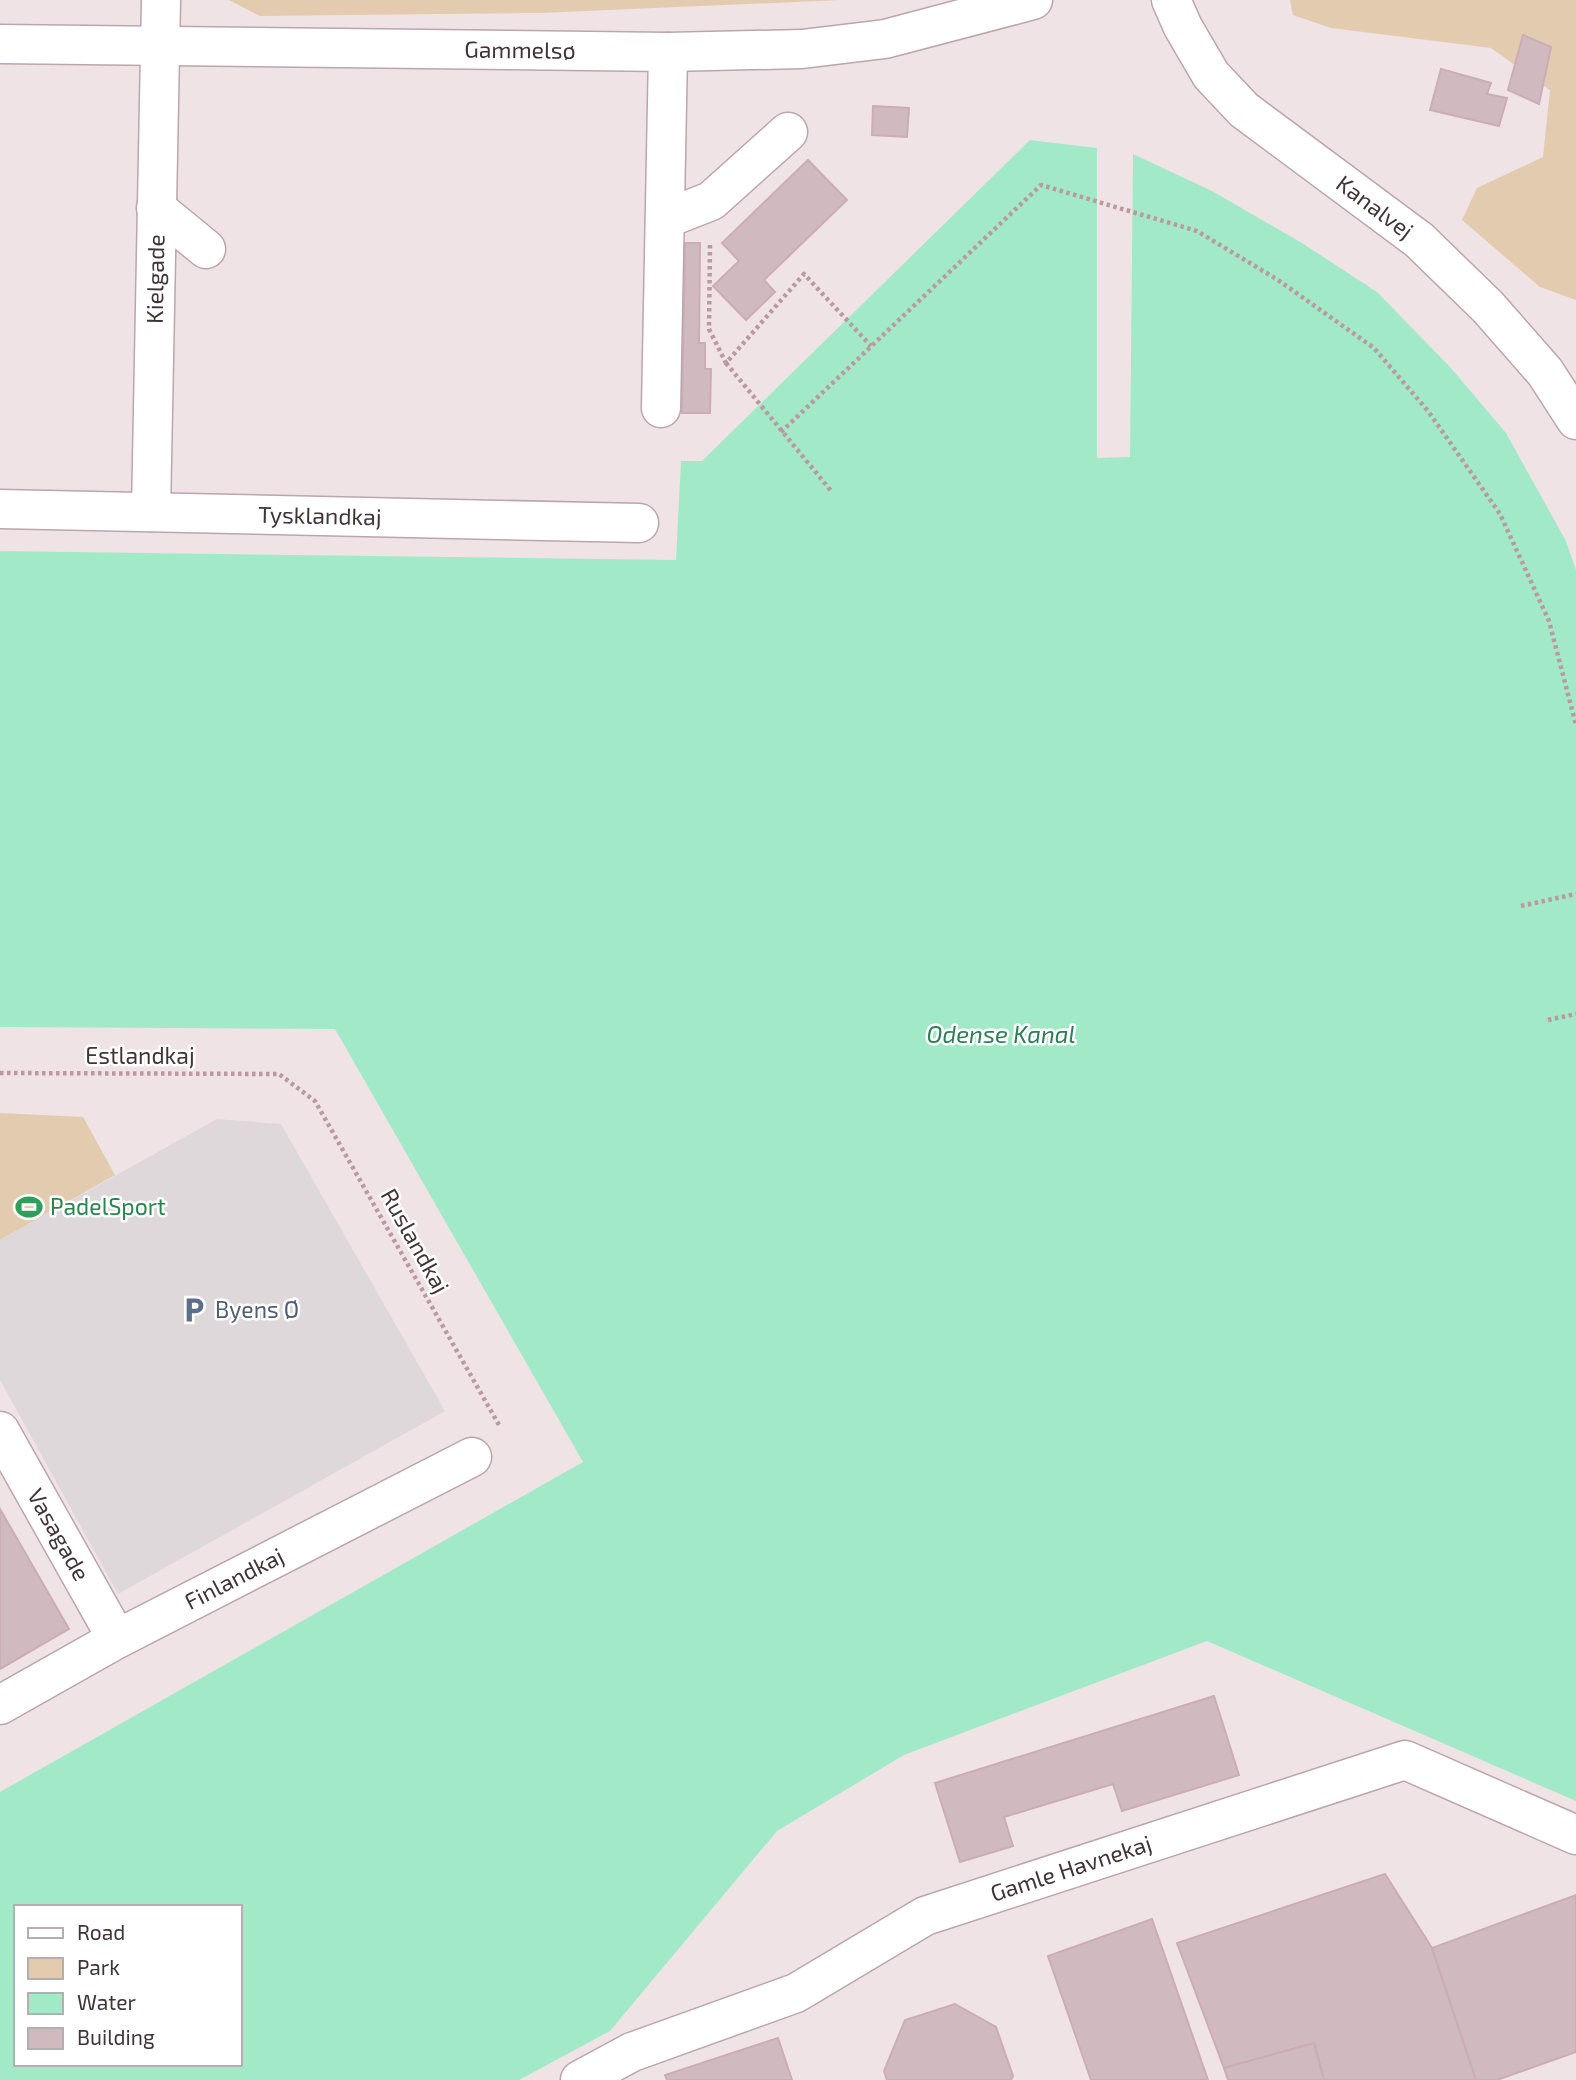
<svg xmlns="http://www.w3.org/2000/svg" width="1576" height="2080" font-family="'Exo 2',sans-serif">
	<rect width="100%" height="100%" fill="#f0e3e5"/>
	<!-- green -->
	<g fill="#e2cbae">
		<path d="M229,0h612l-301,13 -280,3z"/>
		<path d="M1290,0h286v300l-36,-13 -78,-67 15,-32 66,-31 7,-67 -59,-42 -160,-20 -38,-13z"/>
		<path d="M0,1113l83,4 32,58 -115,65z"/>
	</g>
	<!-- parking -->
	<path fill="#ded8da" d="M217,1119l64,5 164,287 -327,183 -118,-214v-140z"/>
	<!-- water -->
	<path fill="#a2eac7" fill-rule="evenodd" d="M1030,140l67,8v310l33,-1 3,-303 79,37 90,52 75,49 73,75 56,66 60,108 10,29v1231l-369,-160 -303,114 -127,76 -167,200 -91,49h-519v-288l583,-330 -248,-433 -335,-2v-476l676,9 5,-99h21zM16,1907h224v157h-224z"/>
	<!-- building -->
	<g fill="#d1b9c0" stroke="#cbadb5" stroke-width="2">
		<path d="M1523,35l28,12 -12,57 -31,-14z"/>
		<path d="M1441,69l50,14 -4,11 20,4 -8,28 -69,-16z"/>
		<path d="M873,106l36,2 -2,29 -35,-2z"/>
		<path d="M808,160l39,40 -83,80 11,12 -29,28 -33,-34 26,-25 -17,-18z"/>
		<path d="M685,243h15l-1,100h6v26h6l-1,44h-28z"/>
		<path d="M0,1509l69,120 -69,40z"/>
		<path d="M1214,1696l25,79 -117,36 -9,-27 -109,33 9,29 -53,16 -25,-79z"/>
		<path d="M1385,1874l47,74 44,132h-152l-10,-37 -90,25 -47,-125z"/>
		<path d="M1576,1895v157l-79,28h-21l-44,-132z"/>
		<path d="M1152,1919l56,161h-117l-43,-124z"/>
		<path d="M955,2004l41,23 17,49 -2,4h-124l-3,-9 21,-51z"/>
		<path d="M778,2038l14,42h-125l-2,-5z"/>
		<path d="M1314,2043l10,37h-96l-4,-12z"/>
	</g>
	<g fill="none" stroke-linecap="round" stroke-linejoin="round">
		<!-- minor casing -->
		<g stroke="#bba6ab" stroke-width="41">
			<g id="minor">
				<path id="s1" d="M1171,0l12,27 28,48 33,35 175,130 69,67 57,65 31,48"/>
				<path id="s2" d="M0,44l668,8 134,-3 83,-10 148,-39"/>
				<path d="M156,208l50,41"/>
				<path d="M665,219l46,-18 77,-69"/>
				<path d="M661,408l7,-356"/>
				<path id="s3" d="M0,509l639,14"/>
				<path id="s4" d="M151,512l10,-512"/>
				<path id="s5" d="M0,1431l117,208"/>
				<path id="s6" d="M0,1705l117,-66 355,-182"/>
				<path id="s7" d="M580,2080l52,-28 164,-59 129,-77 480,-156 171,75"/>
			</g>
		</g>
		<!-- path -->
		<g stroke="#bb99a1" stroke-width="4.5" stroke-dasharray="3.5 3.5" stroke-linecap="butt">
			<path d="M710,245l-1,84 17,34 78,-89 67,72"/>
			<path d="M726,363l106,129"/>
			<path d="M781,432l260,-247 156,46 81,49 96,68 54,63 72,103 49,107 27,104"/>
			<path d="M1521,906l55,-12"/>
			<path d="M1548,1020l28,-6"/>
			<path d="M0,1073l279,1 36,27 184,324"/>
		</g>
		<!-- minor -->
		<use href="#minor" stroke="#fff" stroke-width="38"/>
	</g>
	<!-- icons -->
	<defs>
		<g id="stadium-bare" transform="scale(2.1)"><path d="M0-5a6.5 5 0 1 0 0 10a6.5 5 0 1 0 0-10ZM-3.5-1.8h7v3.6h-7Z" fill="#2e9e5b" stroke="#fff" stroke-width="2.5" paint-order="stroke"/></g>
		<g id="parking-bare" transform="scale(2.1)"><path d="M-3.5-5.5H1a3.5 3.5 0 0 1 0 7H-1V5.5H-3.5ZM-1-3.4V-.6H.8a1.4 1.4 0 0 0 0-2.8Z" fill="#5c6f8a" stroke="#fff" stroke-width="2.5" paint-order="stroke"/></g>
	</defs>
	<g fill-rule="evenodd">
		<use href="#stadium-bare" x="29" y="1207"/>
		<use href="#parking-bare" x="194" y="1310"/>
	</g>
	<g text-anchor="middle" stroke-width="5" stroke-linejoin="round" paint-order="stroke">
		<!-- street labels -->
		<g font-size="23" fill="#413437" stroke="#fff">
			<text dy="8" stroke="none"><textPath href="#s2" startOffset="520">Gammelsø</textPath></text>
			<text dy="8" stroke="none"><textPath href="#s1" startOffset="296">Kanalvej</textPath></text>
			<text dy="8" stroke="none"><textPath href="#s4" startOffset="233">Kielgade</textPath></text>
			<text dy="8" stroke="none"><textPath href="#s3" startOffset="320">Tysklandkaj</textPath></text>
			<text x="140" y="1064">Estlandkaj</text>
			<text transform="translate(415 1241) rotate(61)" y="8">Ruslandkaj</text>
			<text dy="8" stroke="none"><textPath href="#s5" startOffset="119">Vasagade</textPath></text>
			<text dy="8" stroke="none"><textPath href="#s6" startOffset="266">Finlandkaj</textPath></text>
			<text dy="8" stroke="none"><textPath href="#s7" startOffset="537">Gamle Havnekaj</textPath></text>
		</g>
		<!-- leisure labels -->
		<g font-size="23" fill="#27864d" stroke="#fff" text-anchor="start">
			<text x="50" y="1215">PadelSport</text>
		</g>
		<!-- service labels -->
		<g font-size="23" fill="#4e5e75" stroke="#fff" text-anchor="start">
			<text x="215" y="1318">Byens Ø</text>
		</g>
		<!-- water labels -->
		<g font-size="24" font-style="italic" fill="#2c8058" stroke="#fff">
			<text x="1001" y="1043">Odense Kanal</text>
		</g>
	</g>
	<!-- legend -->
	<rect x="14" y="1905" width="228" height="161" fill="#ffffff" stroke="#b3aeaf" stroke-width="2"/>
	<rect x="28" y="1928" width="35" height="10" fill="#ffffff" stroke="#b3aeaf" stroke-width="2"/>
	<text x="77" y="1940" font-size="21" fill="#413437">Road</text>
	<rect x="28" y="1958" width="35" height="21" fill="#e2cbae" stroke="#b3aeaf" stroke-width="2"/>
	<text x="77" y="1975" font-size="21" fill="#413437">Park</text>
	<rect x="28" y="1993" width="35" height="21" fill="#a2eac7" stroke="#b3aeaf" stroke-width="2"/>
	<text x="77" y="2010" font-size="21" fill="#413437">Water</text>
	<rect x="28" y="2028" width="35" height="21" fill="#d1b9c0" stroke="#b3aeaf" stroke-width="2"/>
	<text x="77" y="2045" font-size="21" fill="#413437">Building</text>
</svg>
